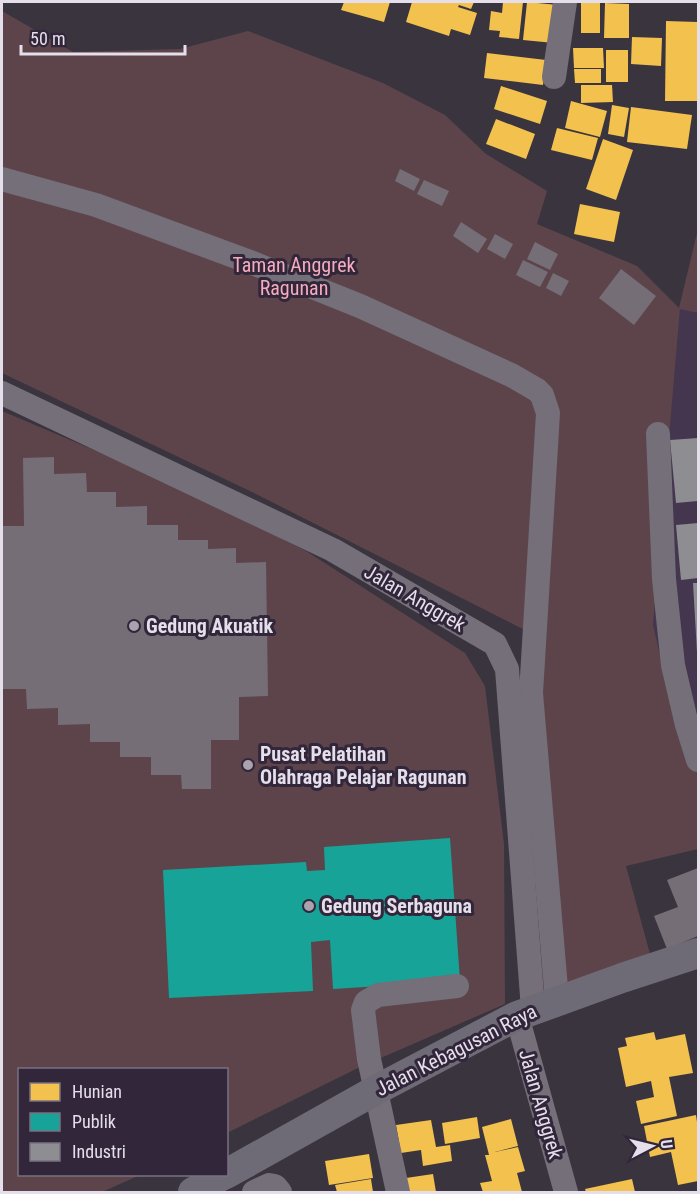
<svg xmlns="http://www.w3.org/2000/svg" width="700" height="1194" font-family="'Roboto Condensed',sans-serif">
	<rect width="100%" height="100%" fill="#3a343f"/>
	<!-- built -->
	<path fill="#44364f" d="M680,308l18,5v462l-24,-59 -21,-91z"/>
	<!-- green -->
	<g fill="#5d444b">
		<path d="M2,11l71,41 107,-3 68,-18 135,52 62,32 41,39 61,37 -10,33 100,42 42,42 19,-79v84l-18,-4 -27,316 21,91 24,59v74l-72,17 24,88 -107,37 -20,-362 -271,-137 -250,-119z"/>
		<path d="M2,411l186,79 118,61 159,102 20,33 19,158 1,160 -145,63 -133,66 -1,-63h-206v104l120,1 -38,17h-100z"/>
	</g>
	<!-- homes -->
	<g fill="#f2c14e">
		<path d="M344,2h46l-6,20 -43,-12z"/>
		<path d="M412,2h62l-3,7 -12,-4 -1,2 19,6 -7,22 -19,-6 -2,7 -43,-14z"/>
		<path d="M503,2h20l-4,37 -20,-2 1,-6 -11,-1 2,-19 11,2z"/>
		<path d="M527,2l31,3 -4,38 -31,-3z"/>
		<rect x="581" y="2" width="19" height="31"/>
		<path d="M605,3l24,1v34h-25z"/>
		<path d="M666,21l32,1v79h-33z"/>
		<path d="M632,37l30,1 -1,28 -30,-2z"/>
		<path d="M573,48h30l1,20h-30z"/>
		<rect x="606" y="50" width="22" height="32"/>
		<path d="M487,53l59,7 -3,25 -59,-7z"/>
		<path d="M574,69h27v14h-26z"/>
		<path d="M581,85h31l1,17 -32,1z"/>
		<path d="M501,86l46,15 -7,23 -46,-15z"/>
		<path d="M571,101l36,10 -7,26 -35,-9z"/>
		<path d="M612,105l17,3 -5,29 -16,-3z"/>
		<path d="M631,107l61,8 -5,34 -60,-7z"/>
		<path d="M496,119l39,15 -9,25 -40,-15z"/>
		<path d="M557,128l41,10 -6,22 -41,-10z"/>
		<path d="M603,139l30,11 -17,50 -30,-11z"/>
		<path d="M580,204l40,8 -6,30 -40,-8z"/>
		<path d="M654,1032l2,8 29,-6 8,39 -24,4 8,39 -36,8 -5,-23 18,-4 -3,-16 -25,6 -8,-39 9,-2 -2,-8z"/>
		<path d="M696,1115l2,14v52l-20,4 -7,-33 -21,5 -6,-31z"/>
		<path d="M477,1117l3,21 -35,6 -3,-21z"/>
		<path d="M511,1119l7,27 -23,6 23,-5 7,24 -8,2 5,19h-39l-3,-9 12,-2 -7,-26h4l-7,-28z"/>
		<path d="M431,1120l5,27 14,-2 2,16 -29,5 -2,-16 -20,3 -5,-28z"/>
		<path d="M369,1154l4,24 -44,7 -4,-24z"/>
		<path d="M433,1174l3,18h-28l-2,-14z"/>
		<path d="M371,1179l2,13h-36l-2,-7z"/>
		<path d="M632,1179l3,13h-49l-1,-3z"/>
	</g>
	<!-- public -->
	<path fill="#17a398" d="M450,838l10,143 -127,8 -3,-49 -19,2 2,49 -144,7 -6,-128 143,-8 1,9 18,-1 -1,-23z"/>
	<!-- industry -->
	<g fill="#8d8d92">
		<path d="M698,438v63l-22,2 -6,-63z"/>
		<path d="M698,523v55l-17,2 -5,-55z"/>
		<path d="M693,583h5v69h-1z"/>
	</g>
	<!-- building -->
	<g fill="#756e76">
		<path d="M400,169l20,10 -6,12 -19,-10z"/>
		<path d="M424,180l25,11 -7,15 -25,-12z"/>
		<path d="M461,222l26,17 -9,14 -25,-17z"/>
		<path d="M495,234l18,10 -8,15 -18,-10z"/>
		<path d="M535,242l23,12 -8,16 -23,-11z"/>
		<path d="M523,260l25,12 -8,15 -24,-12z"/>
		<path d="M621,269l35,27 -22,29 -35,-27z"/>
		<path d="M553,273l16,8 -8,15 -15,-8z"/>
		<path d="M54,457v17l32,-1 1,19h29v15l31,-1v19h31v15h30v9l28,-1v15l30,-1 2,134 -29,1v43h-28v49h-29l-1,-14h-30v-18h-31v-15h-30v-18l-32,1v-17l-31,1 -1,-20h-24v-163h22l-1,-68z"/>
		<path d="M698,868v68l-31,13 -13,-33 24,-9 -11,-27z"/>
	</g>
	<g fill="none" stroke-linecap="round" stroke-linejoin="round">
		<!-- minor -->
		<g stroke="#746f78" stroke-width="24">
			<path d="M554,77l11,-75"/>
			<path d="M2,179l94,26 154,57 110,44 151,69 26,15 5,5 6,18 -17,280 26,307"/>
			<path d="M2,393l331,157 162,94 12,25 26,340"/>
			<path d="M658,434l6,145 9,86 14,60 11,35"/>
			<path d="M517,1016l49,176"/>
			<path d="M254,1192l15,-7 6,1 5,6"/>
			<path d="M398,1192l-29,-133 -6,-49 3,-8 12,-7 79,-9"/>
		</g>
		<!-- major -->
		<g stroke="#6f6b76" stroke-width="30">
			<path d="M226,1174l150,-84 141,-74 105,-38 76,-25"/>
			<path d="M193,1192l32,-18"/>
		</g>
	</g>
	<!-- markers -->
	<g fill="#a9a2af" stroke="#31263a" stroke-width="2">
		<circle cx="134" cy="626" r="6"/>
		<circle cx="248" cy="765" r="6"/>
		<circle cx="309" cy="906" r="6"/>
	</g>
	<g text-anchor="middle" stroke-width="6" stroke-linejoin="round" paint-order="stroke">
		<!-- park labels -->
		<g font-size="20" fill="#f5acbd" stroke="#31263a">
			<text x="294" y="272">Taman Anggrek<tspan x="294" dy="23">Ragunan</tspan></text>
		</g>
		<!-- street labels -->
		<g font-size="20" fill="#e5deeb" stroke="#31263a">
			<text transform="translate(415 598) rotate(30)" y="7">Jalan Anggrek</text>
			<text transform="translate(456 1050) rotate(-27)" y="7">Jalan Kebagusan Raya</text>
			<text transform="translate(541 1104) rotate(74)" y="7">Jalan Anggrek</text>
		</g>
		<!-- poi labels -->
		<g font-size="20" font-weight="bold" fill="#e5deeb" stroke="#31263a" text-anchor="start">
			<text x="146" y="633">Gedung Akuatik</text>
			<text x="260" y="761">Pusat Pelatihan<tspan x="260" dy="23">Olahraga Pelajar Ragunan</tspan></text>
			<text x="321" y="913">Gedung Serbaguna</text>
		</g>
	</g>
	<!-- border -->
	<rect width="700" height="1194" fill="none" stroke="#e5deeb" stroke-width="6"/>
	<!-- legend -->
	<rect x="18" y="1068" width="210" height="108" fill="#31263a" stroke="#797081" stroke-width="1.5"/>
	<rect x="30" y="1083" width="30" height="18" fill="#f2c14e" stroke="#797081" stroke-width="1.5"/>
	<text x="72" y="1098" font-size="18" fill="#e5deeb">Hunian</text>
	<rect x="30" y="1113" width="30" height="18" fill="#17a398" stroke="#797081" stroke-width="1.5"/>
	<text x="72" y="1128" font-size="18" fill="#e5deeb">Publik</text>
	<rect x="30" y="1143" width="30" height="18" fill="#8d8d92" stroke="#797081" stroke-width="1.5"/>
	<text x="72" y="1158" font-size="18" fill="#e5deeb">Industri</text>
	<!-- north arrow -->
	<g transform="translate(652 1146) rotate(83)" stroke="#31263a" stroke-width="4.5" paint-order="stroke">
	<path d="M0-4.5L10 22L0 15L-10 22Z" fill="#e5deeb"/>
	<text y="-9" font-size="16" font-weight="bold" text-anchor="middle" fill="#e5deeb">U</text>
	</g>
	<!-- scale -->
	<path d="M21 45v9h164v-9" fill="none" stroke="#e5deeb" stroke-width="3"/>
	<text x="30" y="45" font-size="18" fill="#e5deeb" stroke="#31263a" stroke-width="4.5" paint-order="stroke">50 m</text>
</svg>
